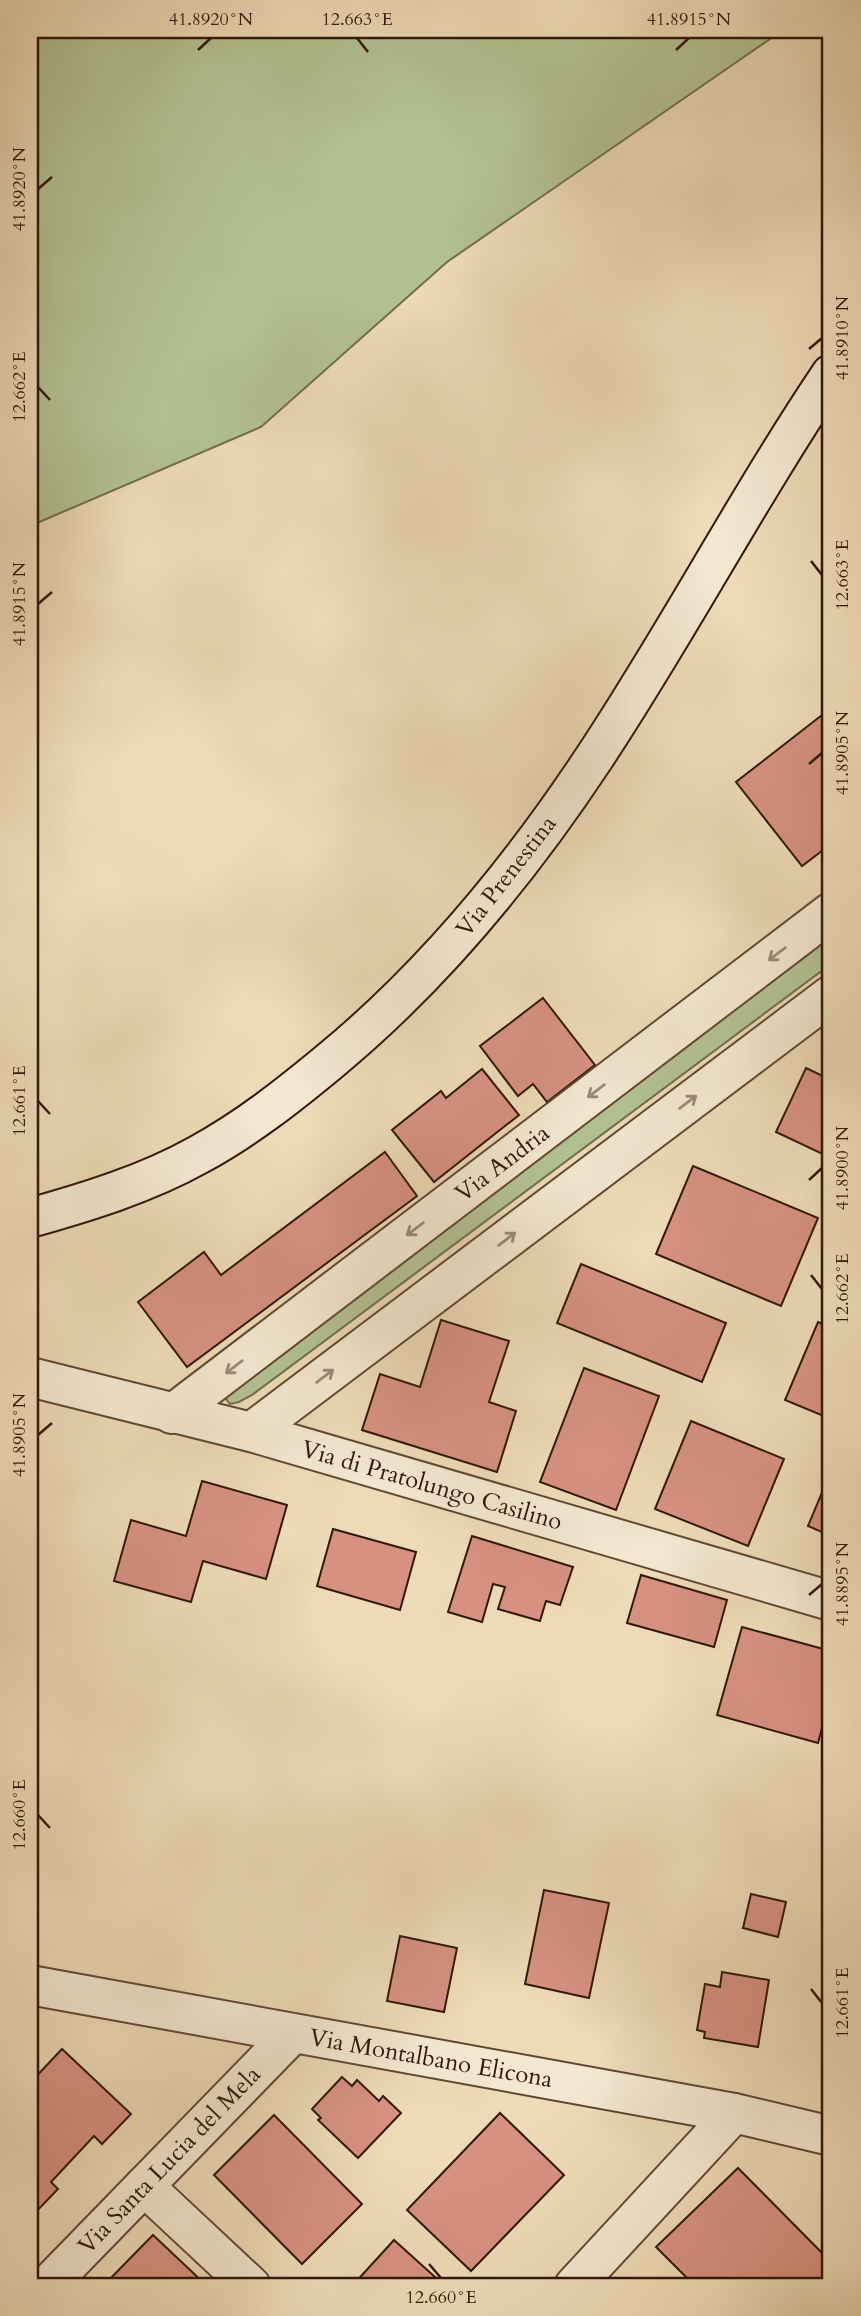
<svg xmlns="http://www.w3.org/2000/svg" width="861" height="2316" font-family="Cardo,serif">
	<rect width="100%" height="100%" fill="#eddab6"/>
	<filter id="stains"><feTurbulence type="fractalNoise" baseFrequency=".00286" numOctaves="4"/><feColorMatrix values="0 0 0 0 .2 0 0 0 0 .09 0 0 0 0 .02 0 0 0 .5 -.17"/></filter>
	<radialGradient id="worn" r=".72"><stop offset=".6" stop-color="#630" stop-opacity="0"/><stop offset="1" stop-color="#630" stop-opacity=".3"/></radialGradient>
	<!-- green -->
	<g fill="#b3c192" stroke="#726c4e" stroke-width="2">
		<path d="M30,30h753l-336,232 -186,165 -231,99z"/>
		<path d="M831,925v39l-579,431 -13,7 -9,2 -9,-11z"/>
	</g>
	<!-- building -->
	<g fill="#d79181" stroke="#32170a" stroke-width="2">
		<path d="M831,708v136l-29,22 -66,-84z"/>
		<path d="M543,998l52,67 -48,37 -14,-18 -15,12 -38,-50z"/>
		<path d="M806,1068l25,12v78l-55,-26z"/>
		<path d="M482,1069l37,46 -85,67 -42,-52 49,-39 5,7z"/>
		<path d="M385,1152l32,44 -230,171 -49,-65 66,-50 17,23z"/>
		<path d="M693,1166l125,52 -37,88 -125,-52z"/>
		<path d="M581,1264l145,59 -24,59 -145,-59z"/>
		<path d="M441,1320l68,21 -20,61 27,9 -19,61 -135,-42 18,-56 40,13z"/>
		<path d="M818,1322l13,6v91l-46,-19z"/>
		<path d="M584,1368l75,28 -43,114 -76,-28z"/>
		<path d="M691,1421l93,38 -36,87 -93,-37z"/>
		<path d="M831,1471v65l-23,-10z"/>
		<path d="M202,1481l85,24 -21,74 -63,-18 -12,41 -77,-21 17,-61 55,16z"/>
		<path d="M333,1529l83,23 -16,58 -83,-24z"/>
		<path d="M472,1536l101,31 -13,38 -14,-4 -6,20 -42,-12 7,-22 -12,-3 -11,38 -34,-10z"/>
		<path d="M641,1575l86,25 -13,47 -87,-24z"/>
		<path d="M742,1627l89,24v44l-13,48 -101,-28z"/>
		<path d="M544,1890l65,13 -20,95 -64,-14z"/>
		<path d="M751,1894l35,8 -8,35 -35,-9z"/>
		<path d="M400,1936l57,12 -13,64 -57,-11z"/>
		<path d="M722,1972l47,8 -11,67 -54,-9 1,-6 -8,-2 8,-46 15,3z"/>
		<path d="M62,2049l69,65 -29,30 -8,-8 -43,46 7,7 -28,29v-135z"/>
		<path d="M342,2077l10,9 5,-6 22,21 4,-5 18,17 -43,45 -40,-38 3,-2 -9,-9z"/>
		<path d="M500,2113l64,62 -93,96 -64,-61z"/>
		<path d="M274,2115l88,89 -60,60 -88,-89z"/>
		<path d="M738,2168l93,94v19l-5,5h-131l-39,-39z"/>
		<path d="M153,2235l54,51h-104z"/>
		<path d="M394,2240l51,46h-93z"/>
	</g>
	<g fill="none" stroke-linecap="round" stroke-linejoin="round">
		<!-- minor casing -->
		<g stroke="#614835" stroke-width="42">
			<g id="minor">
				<path d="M30,1377l221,55 580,169"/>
				<path d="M172,1414l659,-502"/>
				<path d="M251,1432l580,-437"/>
				<path d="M30,1985l704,128 97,23"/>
				<path d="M144,2186l107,100"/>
				<path d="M47,2286l245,-252"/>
				<path d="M574,2286l160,-173"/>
			</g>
		</g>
		<!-- secondary casing -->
		<g stroke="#32170a" stroke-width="42">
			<path id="secondary" d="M30,1218c57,-16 116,-34 168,-63 48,-26 91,-60 132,-94 104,-86 190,-191 264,-303 83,-125 153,-259 237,-384"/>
		</g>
		<!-- minor -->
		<use href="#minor" stroke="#f3e7d0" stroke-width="38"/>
		<!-- secondary -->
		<use href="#secondary" stroke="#f3e7d0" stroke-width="38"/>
	</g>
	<!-- one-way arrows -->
	<defs><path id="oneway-shaft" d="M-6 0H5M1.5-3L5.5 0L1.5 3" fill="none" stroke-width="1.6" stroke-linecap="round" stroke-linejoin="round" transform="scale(1.75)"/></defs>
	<g stroke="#9c8977">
		<use href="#oneway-shaft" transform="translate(777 954) rotate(143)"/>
		<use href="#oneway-shaft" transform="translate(596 1091) rotate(143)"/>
		<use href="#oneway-shaft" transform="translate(688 1102) rotate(-37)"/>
		<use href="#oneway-shaft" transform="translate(415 1229) rotate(143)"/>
		<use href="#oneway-shaft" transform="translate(507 1239) rotate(-37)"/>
		<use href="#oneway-shaft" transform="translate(234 1367) rotate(143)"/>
		<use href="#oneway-shaft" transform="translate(325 1376) rotate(-37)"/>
	</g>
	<!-- ticks -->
	<path fill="none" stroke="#32170a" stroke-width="2.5" d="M357,38l11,14M198,50l13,-12M676,50l13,-12M38,189l14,-12M809,349l13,-11M38,387l12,13M811,561l11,14M38,604l14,-12M809,764l13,-11M38,1101l12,13M809,1180l13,-12M811,1275l11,14M38,1435l14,-12M809,1595l13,-11M38,1815l12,13M811,1989l11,14M429,2264l12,14"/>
	<g text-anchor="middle" stroke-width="5" stroke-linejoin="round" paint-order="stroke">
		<!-- street labels -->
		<g font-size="24" fill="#32170a" stroke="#f3e7d0">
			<text transform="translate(506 876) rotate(-52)" y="8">Via Prenestina</text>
			<text transform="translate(502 1163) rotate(-37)" y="8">Via Andria</text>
			<text transform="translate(432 1485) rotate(16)" y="8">Via di Pratolungo Casilino</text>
			<text transform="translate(431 2058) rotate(10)" y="8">Via Montalbano Elicona</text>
			<text transform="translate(169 2160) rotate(-46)" y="8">Via Santa Lucia del Mela</text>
		</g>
	</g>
	<!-- margin -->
	<rect width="861" height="2316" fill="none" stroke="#eddab6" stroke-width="77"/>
	<rect x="38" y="38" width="784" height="2240" fill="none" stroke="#32170a" stroke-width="2.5"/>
	<g font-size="18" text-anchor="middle" fill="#32170a">
		<text x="211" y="25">41.8920°N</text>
		<text x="357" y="25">12.663°E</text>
		<text x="689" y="25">41.8915°N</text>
		<text transform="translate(19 189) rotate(-90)" y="6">41.8920°N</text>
		<text transform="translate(842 338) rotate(-90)" y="6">41.8910°N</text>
		<text transform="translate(19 387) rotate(-90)" y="6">12.662°E</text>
		<text transform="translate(842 575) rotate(-90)" y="6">12.663°E</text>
		<text transform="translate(19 604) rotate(-90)" y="6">41.8915°N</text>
		<text transform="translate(842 753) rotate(-90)" y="6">41.8905°N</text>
		<text transform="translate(19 1101) rotate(-90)" y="6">12.661°E</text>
		<text transform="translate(842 1168) rotate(-90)" y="6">41.8900°N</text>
		<text transform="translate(842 1289) rotate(-90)" y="6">12.662°E</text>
		<text transform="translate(19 1435) rotate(-90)" y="6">41.8905°N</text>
		<text transform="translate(842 1584) rotate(-90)" y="6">41.8895°N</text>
		<text transform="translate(19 1815) rotate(-90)" y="6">12.660°E</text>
		<text transform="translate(842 2003) rotate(-90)" y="6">12.661°E</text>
		<text x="441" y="2303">12.660°E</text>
	</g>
	<rect width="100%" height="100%" filter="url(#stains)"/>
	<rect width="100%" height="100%" fill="url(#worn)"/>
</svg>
